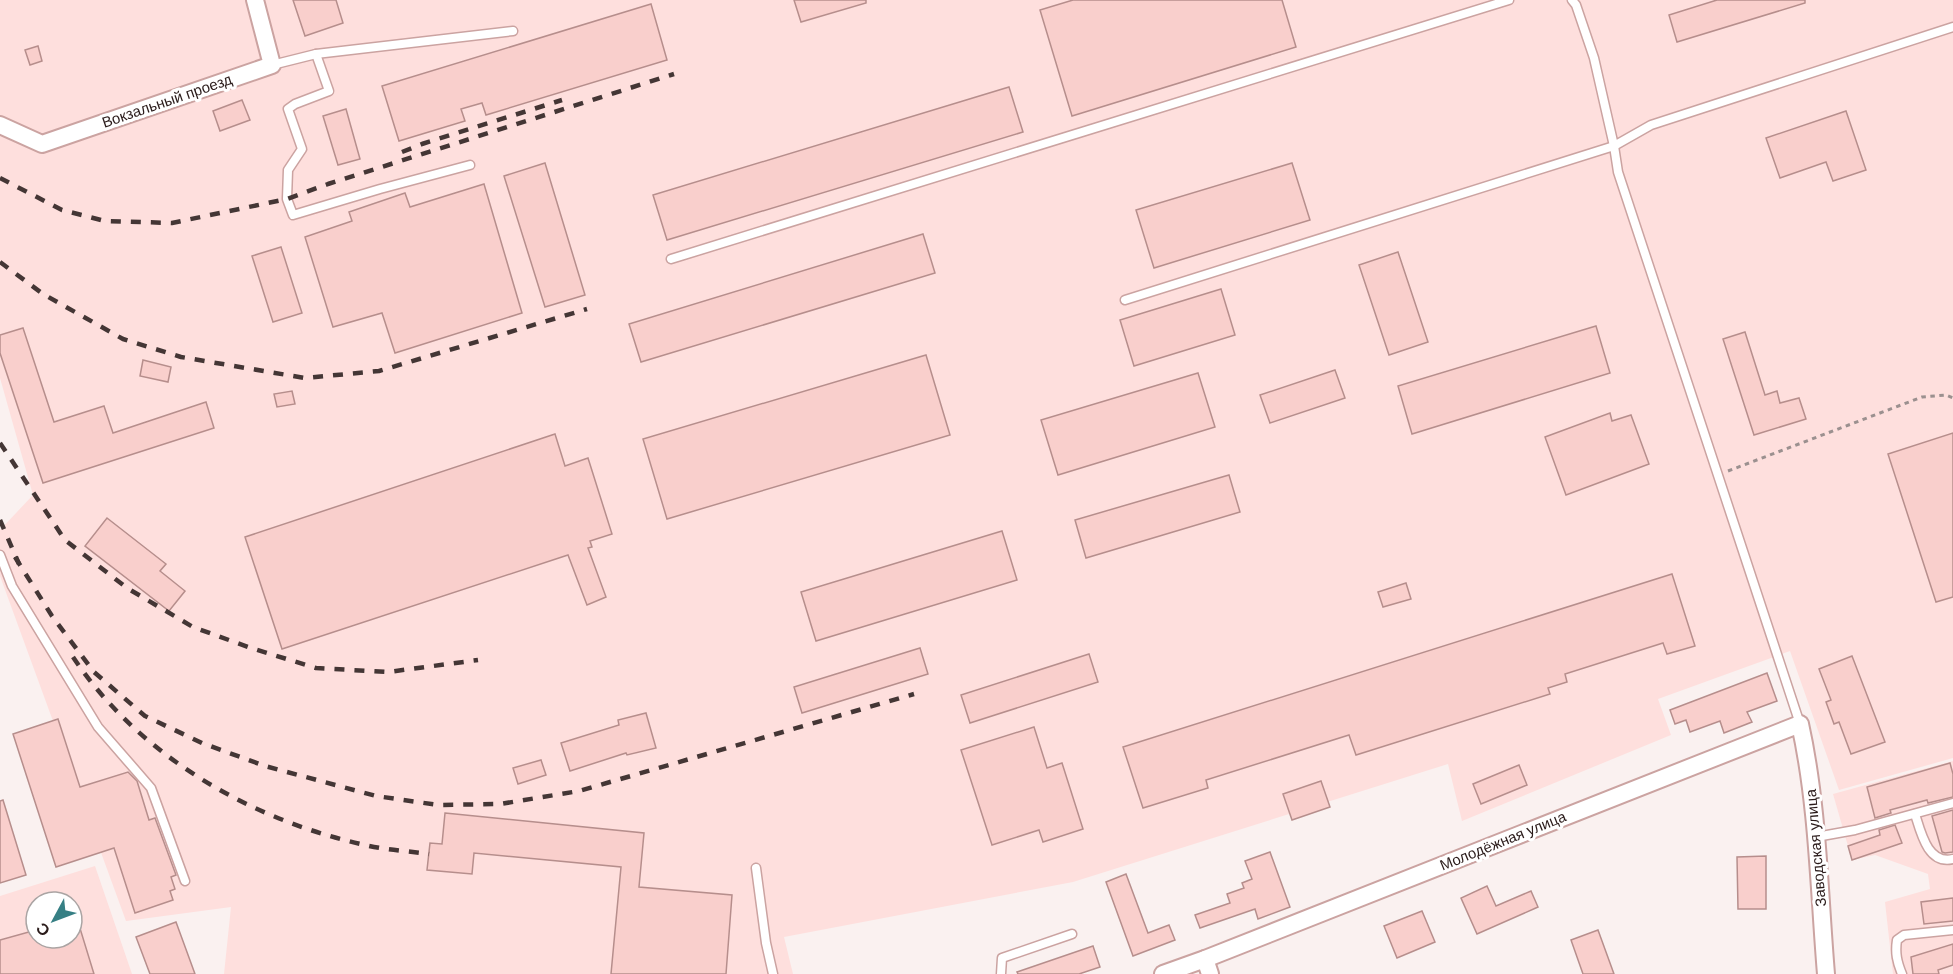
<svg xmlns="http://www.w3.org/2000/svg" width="1953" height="974" font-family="'DM Sans',sans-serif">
	<rect width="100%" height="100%" fill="#faf1f0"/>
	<!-- built -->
	<g fill="#fedfdd" fill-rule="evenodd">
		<path d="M0,0h1953v758l-114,32 -49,-139 -132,48 13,36 -209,86 -14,-57 -375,118 -289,55 9,37h-569l7,-67 -105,14 -126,-345v-46l33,-35 -33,-117z"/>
		<path d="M1953,761v213h-60l-8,-72 45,-13 -2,-15 -53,-19 -23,5 -19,-66z"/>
		<path d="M95,866l37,108h-132v-78zM36,902h36v36h-36z"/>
	</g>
	<!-- building -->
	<g fill="#f9cfcc" stroke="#b68e8c" stroke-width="1.5">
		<path d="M293,0h43l7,23 -38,13z"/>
		<path d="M794,0h72v3l-65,19z"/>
		<path d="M1073,0h209l14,47 -224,69 -32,-106z"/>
		<path d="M1717,0h88v3l-128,39 -8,-27z"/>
		<path d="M651,4l16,56 -181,55 -4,-12 -21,6 4,12 -66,20 -17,-55z"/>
		<path d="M38,46l4,15 -12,4 -5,-15z"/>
		<path d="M1009,87l14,45 -356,108 -14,-45z"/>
		<path d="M242,100l8,20 -30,11 -7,-20z"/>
		<path d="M346,109l14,50 -22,6 -15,-49z"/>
		<path d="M1846,111l20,59 -33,11 -7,-19 -46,16 -14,-40z"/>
		<path d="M545,163l40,132 -40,12 -41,-131z"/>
		<path d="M1292,163l18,57 -156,48 -18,-58z"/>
		<path d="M484,184l38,129 -127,40 -13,-40 -49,14 -28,-90 47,-16 -3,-9 56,-19 5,14z"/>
		<path d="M923,234l12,39 -294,89 -12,-38z"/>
		<path d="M281,247l21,66 -29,9 -21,-66z"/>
		<path d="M1398,252l30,90 -39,13 -30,-90z"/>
		<path d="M1221,289l14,46 -101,31 -14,-46z"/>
		<path d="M1596,326l14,47 -198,61 -14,-48z"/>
		<path d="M23,328l31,94 50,-16 9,27 93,-31 8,26 -171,55 -43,-130v-18z"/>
		<path d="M1745,332l20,63 12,-4 3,12 19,-5 7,21 -52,16 -31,-96z"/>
		<path d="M926,355l24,80 -283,84 -24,-80z"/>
		<path d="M143,360l28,7 -3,15 -28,-6z"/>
		<path d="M1335,370l10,28 -75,25 -10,-28z"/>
		<path d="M1198,373l17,54 -157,48 -17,-55z"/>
		<path d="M292,391l3,13 -18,3 -3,-13z"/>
		<path d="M1610,413l2,8 19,-6 18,49 -83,31 -21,-58z"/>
		<path d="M1953,433v164l-17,5 -48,-148z"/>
		<path d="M555,434l10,32 23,-8 24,76 -22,7 2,6 -4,1 18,49 -19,8 -19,-50 -286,94 -37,-112z"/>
		<path d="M1229,475l11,37 -154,46 -11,-38z"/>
		<path d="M107,518l59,46 -6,7 25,20 -16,20 -84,-65z"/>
		<path d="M1002,531l15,49 -201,61 -15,-49z"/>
		<path d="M1672,574l23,72 -28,8 -4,-11 -98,31 2,8 -19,6 2,6 -194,61 -7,-20 -143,45 2,8 -65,20 -20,-61z"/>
		<path d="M1406,583l5,16 -28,8 -5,-15z"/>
		<path d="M920,648l8,26 -126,39 -8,-26z"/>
		<path d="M1089,654l9,28 -128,41 -9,-28z"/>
		<path d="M1852,656l33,86 -34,12 -12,-32 -5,2 -8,-22 5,-2 -12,-31z"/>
		<path d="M1767,673l10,28 -30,11 5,10 -28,11 -4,-12 -30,11 -4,-12 -11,4 -5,-14z"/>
		<path d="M646,713l10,35 -29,7 -1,-2 -56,18 -9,-28 58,-18 -1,-5z"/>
		<path d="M58,719l22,68 48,-15 9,9 12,39 6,-2 21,57 -5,2 4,12 -5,2 3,9 -38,13 -21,-65 -58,19 -43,-133z"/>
		<path d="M1034,727l13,41 15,-5 21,66 -40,13 -4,-12 -47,15 -31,-95z"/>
		<path d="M541,760l5,15 -28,9 -5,-16z"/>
		<path d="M1950,763l3,11v23l-25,6 -1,-3 -37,10 1,3 -16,5 -8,-31z"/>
		<path d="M1519,765l8,20 -46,19 -8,-20z"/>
		<path d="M1321,781l9,26 -38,13 -9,-26z"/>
		<path d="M3,800l23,75 -26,8v-82z"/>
		<path d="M1953,810v42l-8,1 -3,-1 -10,-36z"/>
		<path d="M445,813l199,20 -5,54 93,8 -6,79h-115l10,-107 -147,-14 -2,21 -45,-4 3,-27 12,1z"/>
		<path d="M1895,825l7,18 -50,17 -4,-14 32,-11 -1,-5z"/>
		<path d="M1270,852l20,55 -32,12 -3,-10 -55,19 -5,-13 35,-12 -3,-9 17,-6 -2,-5 10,-4 -7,-18z"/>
		<path d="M1766,856v53h-28l-1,-52z"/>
		<path d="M1126,874l22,59 21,-8 6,15 -42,16 -27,-74z"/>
		<path d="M1487,886l9,20 35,-15 7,16 -61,27 -16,-36z"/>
		<path d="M1953,898v23l-29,3 -3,-22z"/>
		<path d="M1422,911l13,31 -38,16 -13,-32z"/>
		<path d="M72,912h3l19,62h-94v-34l36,-10v8h36z"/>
		<path d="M176,922l19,52h-45l-14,-37z"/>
		<path d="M1598,930l16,44h-31l-12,-34z"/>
		<path d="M1953,944v21l-15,5 1,4h-26l-2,-17z"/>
		<path d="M1093,946l7,21 -21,7h-61l-1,-2z"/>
	</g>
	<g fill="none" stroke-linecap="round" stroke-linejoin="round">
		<!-- service casing -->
		<g stroke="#cba3a1" stroke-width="11">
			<g id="service">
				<path d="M1572,0l4,5 18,53 20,88 37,-21 302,-98"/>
				<path d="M316,54l13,37 -34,13 -7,5 14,40 -14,21 -1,29 6,16 87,-26 90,-24"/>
				<path d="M272,65l44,-11 197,-23"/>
				<path d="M671,259l838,-259"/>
				<path d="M1125,300l489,-154 4,26 182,552"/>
				<path d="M0,555l12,31 86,141 53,61 34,93"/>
				<path d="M1915,814c6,19 13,51 38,45"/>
				<path d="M1816,837l39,-7 98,-27"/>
				<path d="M756,868l10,75 7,31"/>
				<path d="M1001,974l1,-16 70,-24"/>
				<path d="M1902,974c-5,-12 -7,-21 -5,-34l7,-5 49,-5"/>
			</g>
		</g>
		<!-- minor casing -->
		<g stroke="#cba3a1" stroke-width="20">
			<g id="minor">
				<path d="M0,125l42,19 230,-79 -17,-65"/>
				<path d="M1205,959l5,15"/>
				<path d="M1163,974l42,-15 595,-235c18,81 19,167 26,250"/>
			</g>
		</g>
		<!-- path -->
		<path stroke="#9b908f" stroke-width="3" stroke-dasharray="4.5 4.5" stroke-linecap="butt" d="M1728,471l194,-74 24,-2 7,3"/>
		<!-- service -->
		<use href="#service" stroke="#fff" stroke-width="8"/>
		<!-- minor -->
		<use href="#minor" stroke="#fff" stroke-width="16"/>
		<!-- rail -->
		<g stroke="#443635" stroke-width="4.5" stroke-dasharray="10 10" stroke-linecap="butt">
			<path d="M402,152l20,-8 140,-44"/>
			<path d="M0,178l62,32 43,11 67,2 115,-24 41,-15 346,-110"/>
			<path d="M0,262l43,32 80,45 58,18 124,21 74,-7 208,-62"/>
			<path d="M0,443l65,97 62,48 66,39 58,21 65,20 72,4 90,-12"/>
			<path d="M0,520l19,44"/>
			<path d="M15,557l37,59 42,56 51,44 57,27 63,23 111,30 62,9 62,-1 79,-13 335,-97"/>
			<path d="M73,657c66,99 178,163 292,188 21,5 43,6 64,9"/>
		</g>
	</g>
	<g text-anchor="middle" stroke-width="6" stroke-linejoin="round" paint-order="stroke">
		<!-- street labels -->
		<g font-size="15" fill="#2a1b1a" stroke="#fff">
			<text transform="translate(167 101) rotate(-19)" y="5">Вокзальный проезд</text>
			<text transform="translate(1503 841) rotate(-22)" y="5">Молодёжная улица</text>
			<text transform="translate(1816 848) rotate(-95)" y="5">Заводская улица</text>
		</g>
	</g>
	<!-- north arrow -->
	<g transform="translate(54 920) rotate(229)"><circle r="28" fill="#ffffff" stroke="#aaa4a3" stroke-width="1.5"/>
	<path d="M0-4.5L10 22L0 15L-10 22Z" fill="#367f84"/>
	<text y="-9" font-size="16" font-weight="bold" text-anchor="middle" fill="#2a1b1a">С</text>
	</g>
</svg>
